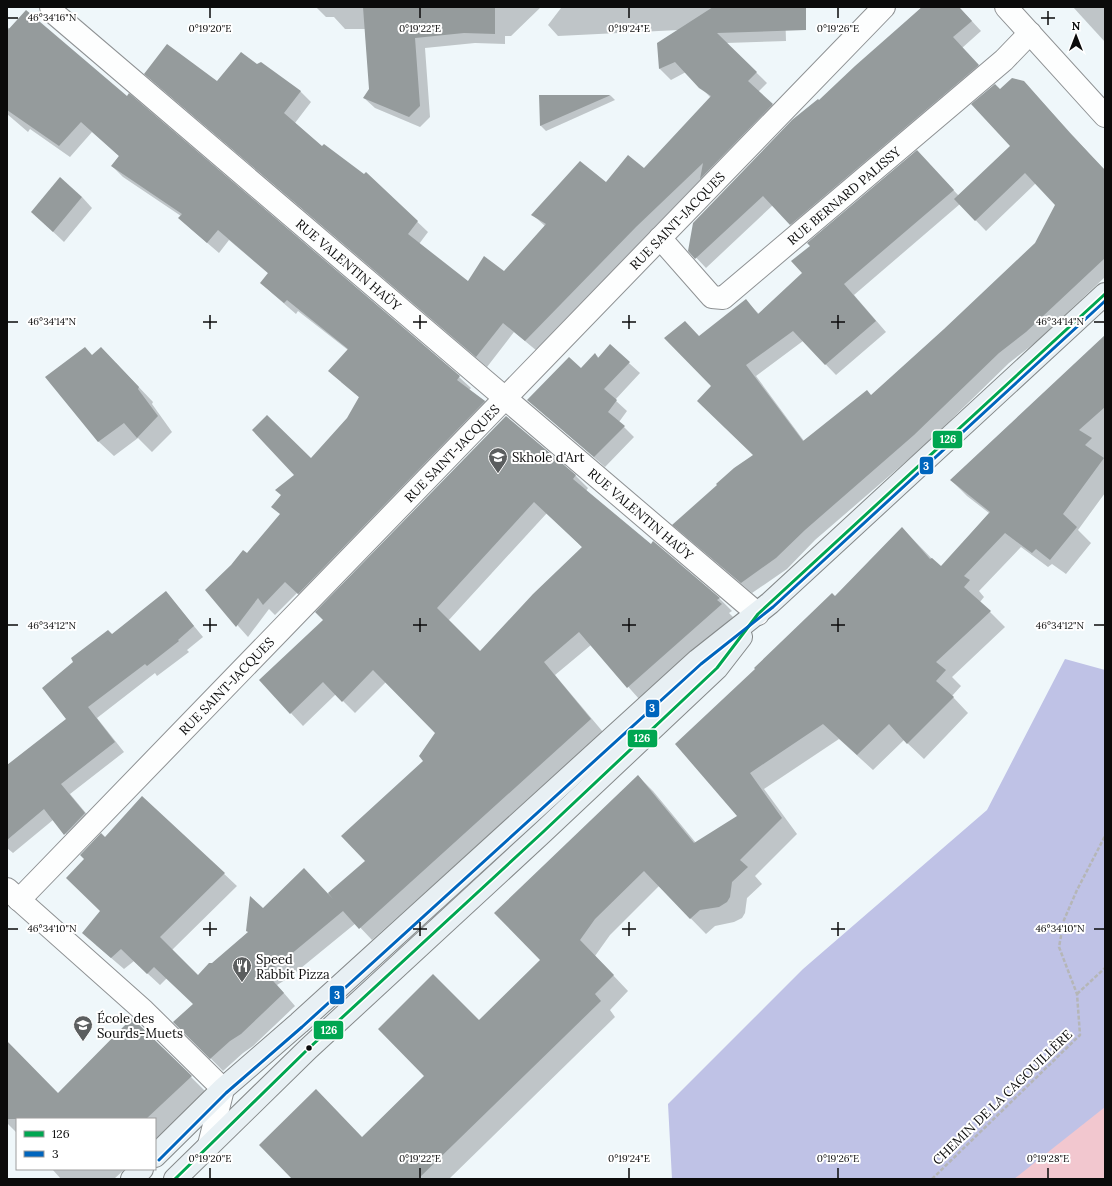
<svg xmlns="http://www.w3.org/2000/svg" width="1112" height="1186" font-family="Lora,serif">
	<rect width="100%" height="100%" fill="#eff7fa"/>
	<!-- forest -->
	<path fill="#bfc2e6" d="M1065,659l40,11v509h-433l-4,-75 135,-135 184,-159z"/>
	<!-- water -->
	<path fill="#f2c7cf" d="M1105,1107v72h-91z"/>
	<!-- shadow -->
	<g fill="#0003" fill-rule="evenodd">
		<path d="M316,7h225l-30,29h-6v8l-30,-1 -50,5 5,69 -10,10 -45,-19 -11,-10 6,-9 -5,-60h-20l-11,-12h-8z"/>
		<path d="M559,7h226l1,34 -60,2 41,40 -9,9 25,23 -246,236 -23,-19 -27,35 -331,-283 61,-2 40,-16 43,25 11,11 -16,21 27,24 42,29 2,-3 62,59 -9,12 50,39 36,-10 40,-47 -12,-11 73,-31 38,-14 67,-72 -25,-26 -15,8 -11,-11 -2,-25 21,-14 -121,6 -10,-11 13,-17z"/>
		<path d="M922,7h37l22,24 -19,17 26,28 -187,158 -28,-29 -67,63 -17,-18 130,-148z"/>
		<path d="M1073,7h32v35z"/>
		<path d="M7,27l120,70 2,-2 330,282 12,11 -2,2 16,11 11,11 -187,193 -12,-12 -22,22 -6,-6 -21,28 -42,-47 41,-35 34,-41 14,-39 16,-16 37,-41 12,-20 -19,-16 7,-32 -50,-39 -2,3 -23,-20 -11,-11 7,-9 -40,-34 -10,13 -28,-24 -11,-11 1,-2 -58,-39 -11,-11 7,-10 -27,-24 -22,25 -40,-28 -2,3 -21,-18z"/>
		<path d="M1024,82l81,89v106l-69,65 -27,21 -84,82 -110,95 -28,29 -35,24 -68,-58 71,-80 -42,-69 -14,-49 47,-36 13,13 168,-152 32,34 52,-50 -11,-56zM1036,183l21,21 -21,39 -91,87 -74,66 -67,45 -48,-65 47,-35 33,34 50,-43 -32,-37 106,-91 26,27z"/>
		<path d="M540,96h71l4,4 -69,31 -5,-5z"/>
		<path d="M82,197l10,11 -28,34 -32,-30z"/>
		<path d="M1105,336v157l-27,37 13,13 -25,31 -14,-10 -4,3 -27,-20 -42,44 5,6 -4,5 25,25 -53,50 9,9 -9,10 16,17 -44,46 -20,-19 -31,30 -34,-31 -75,50 33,45 -42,42 7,8 -15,14 -2,15 -3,5 -8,4 -19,4 -9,8 -47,-48 -49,49 -15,21 33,35 -18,19 5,7 -166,162h-155l68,-41 180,-178 96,-184 15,15 43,52 43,-27 -62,-72 158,-147 67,-69 39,40 48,-55 -22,-17 -16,-16z"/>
		<path d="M610,346l30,27 -25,27 12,11 -8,11 15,15 -29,30 -77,-67 53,-30 14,-16 4,4z"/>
		<path d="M93,356l23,7 37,39 -1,2 20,28 -20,20 -14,-14 -24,18 -15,-14 -53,-65z"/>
		<path d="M506,417l70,59 12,12 -2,3 65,54 3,-2 66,56 12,12 -3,2 4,4 -93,83 -49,-55 -36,30 48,57 -231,208 -16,-17 -66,54 -13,8 18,21 -42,40 -10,7 -20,18 -48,-49 19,-18 -27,-26 -7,7 -26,-24 -10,8 -28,-24 5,-34 4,-73 37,-41 95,89 -65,64 26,26 51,-44 14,-23 65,-15 38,-33 58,-100 12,-28 -50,-51 -31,31 -19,-19 -33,32 -43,-46 65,-60zM547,513l36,35 -102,105 -33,-32z"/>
		<path d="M165,593l10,10 28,34 -16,13 2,2 -32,24 -2,-3 -58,45 27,34 -54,42 25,30 -20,20 -22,-24 -40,33 -6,-5v-82l61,-47 44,-84z"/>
		<path d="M7,1060l51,34 133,-17 15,15 -51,48v-21h-138v14l-9,-9 -1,1z"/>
		<path d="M52,1169h73l-11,10h-53z"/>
	</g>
	<!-- building -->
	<g fill="#959b9c" fill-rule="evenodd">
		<path d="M363,7h132v27l-31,-1 -49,5 5,68 -11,11 -46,-19 6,-9z"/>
		<path d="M713,7h93v23l-89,3 40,39 -9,9 25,23 -73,75 3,-16 -67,64 -111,114 -22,-18 -27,34 -332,-283 23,-30 50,37 24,-29 16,12 4,-2 40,29 -17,22 38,33 2,-2 40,30 2,-2 52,49 -10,13 60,47 16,-25 20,15 42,-47 -15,-9 49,-54 26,21 22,-27 16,13 67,-72 -12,-8 -24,-26 -16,7 -2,-26z"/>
		<path d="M922,7h37l13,14 -19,16 26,28 -189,160 -27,-29 -68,63 -7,-8 5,-28 99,-103 26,-21 1,1 36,-34z"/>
		<path d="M26,10l101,86 2,-3 331,283 -3,4 28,21 -187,193 -13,-12 -22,23 -5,-7 -22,29 -31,-37 26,-25 12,-15 4,3 33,-39 -9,-7 10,-12 -6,-5 19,-15 -42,-45 15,-15 44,43 36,-40 12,-21 -31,-26 20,-22 -61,-49 -3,3 -24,-20 8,-10 -50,-43 -11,13 -29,-25 4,-4 -71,-48 8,-10 -38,-34 -22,24 -52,-36v-79z"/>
		<path d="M1012,78l12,3 46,52 35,37v88l-79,74 -27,21 -85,82 -109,95 -29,28 -35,25 -69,-58 45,-40 -1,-1 18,-16 19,-13 -56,-54 14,-15 -47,-48 21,-17 14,15 47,-37 12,15 44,-41 -11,-12 19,-15 -3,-3 110,-93 37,40 -110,94 32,37 -51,44 -32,-34 -47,34 57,76 64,-51 4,5 73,-66 91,-86 20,-38 -30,-32 -50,48 -21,-22 56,-53 -39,-42 24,-20 5,5z"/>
		<path d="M539,95h72l-71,31z"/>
		<path d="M60,177l22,20 -29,35 -22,-20z"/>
		<path d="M1105,335v72l-26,23 13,8 -7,7 19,13 -41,56 14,13 -27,33 -14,-11 -4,4 -27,-20 -41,43 6,4 -6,7 27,24 -55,51 10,8 -10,11 18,16 -47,47 -18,-20 -32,31 -34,-31 -73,49 32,45 -42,42 8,7 -16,15 -2,15 -3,5 -8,5 -19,3 -10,9 -46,-48 -49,48 -15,21 34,35 -19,19 6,7 -183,178h-126l-33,-34 57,-56 46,48 62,-61 -46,-47 55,-55 46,46 61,-60 -46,-47 144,-138 56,68 43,-27 -62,-72 80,-75 -1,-1 78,-75 3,3 67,-69 28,32 2,-1 9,8 49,-54 -40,-32z"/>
		<path d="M610,344l20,18 -26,27 13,11 -9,12 17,14 -31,31 -67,-57 42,-43 12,11 14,-15 3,5z"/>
		<path d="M85,347l7,8 9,-8 38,40 -1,2 20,27 -21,22 -13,-15 -26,19 -53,-65z"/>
		<path d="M506,416l70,59 -3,4 78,65 2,-3 67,57 -3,2 5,4 -95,84 -48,-56 -35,30 47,57 -232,210 -16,-18 -65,54 -13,7 19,21 -43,41 -11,7 -20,18 -37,-37 20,-18 -39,-37 -7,7 -26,-25 -10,9 -29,-25 18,-22 -34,-33 18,-19 -4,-4 21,-22 4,4 37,-41 83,77 -65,64 38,38 11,-12h3l36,-31 -2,-1 4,-35 13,12 41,-40 29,31 -5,-6 37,-32 -24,-25 82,-75 -4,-5 16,-23 -62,-63 -31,32 -19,-20 -33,32 -31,-34 64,-60 -8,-8zM534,502l48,45 -49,47 -53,57 -43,-43z"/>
		<path d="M166,591l28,35 -16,14 1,1 -32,25 -2,-2 -57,43 27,35 -54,42 24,29 -21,22 -20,-26 -37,31v-75l59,-46 -24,-31 31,-26 -2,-4 37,-28 4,4z"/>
		<path d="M132,1018l60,58 -46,43h-139v-78l51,52z"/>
	</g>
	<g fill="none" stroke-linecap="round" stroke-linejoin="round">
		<!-- minor casing -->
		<g stroke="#8e9193" stroke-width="24">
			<g id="minor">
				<path id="s1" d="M51,7l4,7 703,600"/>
				<path d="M1006,7l99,109"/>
				<path id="s2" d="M660,238l52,59 11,1 281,-238 26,-27"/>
				<path d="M7,889l137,122 79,78 -14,56"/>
				<path id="s3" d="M19,900l865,-893"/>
			</g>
		</g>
		<!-- secondary casing -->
		<g stroke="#848889" stroke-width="24">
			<g id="secondary">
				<path d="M155,1156l68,-67 76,-66 399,-363 72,-57 335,-309"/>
				<path d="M132,1179l10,-10"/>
				<path d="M175,1179l133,-130 235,-217 174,-164 24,-31"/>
			</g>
		</g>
		<!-- path -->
		<g stroke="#b5b6b7" stroke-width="2.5" stroke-dasharray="4 2" stroke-linecap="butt">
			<path d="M1077,994l28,-26"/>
			<path d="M932,1179l148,-144 -3,-41 -18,-47 5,-27 13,-30 28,-54"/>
		</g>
		<!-- minor -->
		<use href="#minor" stroke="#fdfefe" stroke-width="22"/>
		<!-- secondary -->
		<use href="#secondary" stroke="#e8f0f4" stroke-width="22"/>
		<!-- bus-1 casing -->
		<g stroke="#fff" stroke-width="6">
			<path id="bus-1" d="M175,1179l133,-130 235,-217 174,-164 41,-54 347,-320"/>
		</g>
		<!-- bus-2 casing -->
		<g stroke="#fff" stroke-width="6">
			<path id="bus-2" d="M159,1160l67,-67 76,-66 399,-363 72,-57 332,-306"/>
		</g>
		<!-- bus-1 -->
		<use href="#bus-1" stroke="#00a651" stroke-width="3"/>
		<!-- bus-2 -->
		<use href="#bus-2" stroke="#0065bd" stroke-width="3"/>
	</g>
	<!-- ticks -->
	<path fill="none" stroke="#0b0b0b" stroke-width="1.5" d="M210,8v10M420,8v10M629,8v10M838,8v10M1048,11v14M8,18h10M1041,18h14M210,315v14M420,315v14M629,315v14M838,315v14M8,322h10M203,322h14M413,322h14M622,322h14M831,322h14M1094,322h10M210,618v14M420,618v14M629,618v14M838,618v14M8,625h10M203,625h14M413,625h14M622,625h14M831,625h14M1094,625h10M210,922v14M420,922v14M629,922v14M838,922v14M8,929h10M203,929h14M413,929h14M622,929h14M831,929h14M1094,929h10M210,1168v10M420,1168v10M629,1168v10M838,1168v10M1048,1168v10"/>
	<!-- icons -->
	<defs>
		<g id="school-pin" transform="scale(1)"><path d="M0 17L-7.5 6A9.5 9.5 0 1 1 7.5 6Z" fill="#5b5e5f" stroke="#fff"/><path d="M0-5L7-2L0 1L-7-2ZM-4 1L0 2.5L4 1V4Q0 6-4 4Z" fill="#fff"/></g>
		<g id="restaurant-pin" transform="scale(1)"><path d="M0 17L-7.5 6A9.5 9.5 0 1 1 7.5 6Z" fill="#5b5e5f" stroke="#fff"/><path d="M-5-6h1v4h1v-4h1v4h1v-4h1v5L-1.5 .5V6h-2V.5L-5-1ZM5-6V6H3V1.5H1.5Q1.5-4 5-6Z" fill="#fff"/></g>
	</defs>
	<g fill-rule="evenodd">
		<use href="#school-pin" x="498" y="457"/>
		<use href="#restaurant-pin" x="242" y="966"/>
		<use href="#school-pin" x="83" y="1025"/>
	</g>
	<!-- markers -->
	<circle fill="#0b0b0b" stroke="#fff" stroke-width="1.5" cx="309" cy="1048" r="3.5"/>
	<g text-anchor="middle" stroke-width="4" stroke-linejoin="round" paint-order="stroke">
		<!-- street labels -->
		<g font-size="13" fill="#0b0b0b" stroke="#fff">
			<text dy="5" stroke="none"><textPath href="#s2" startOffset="248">RUE BERNARD PALISSY</textPath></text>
			<text dy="5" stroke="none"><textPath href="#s3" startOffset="946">RUE SAINT-JACQUES</textPath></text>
			<text dy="5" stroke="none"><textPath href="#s1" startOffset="394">RUE VALENTIN HAÜY</textPath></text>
			<text dy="5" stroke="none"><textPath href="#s3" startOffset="622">RUE SAINT-JACQUES</textPath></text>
			<text dy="5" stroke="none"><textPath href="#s1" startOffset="778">RUE VALENTIN HAÜY</textPath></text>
			<text dy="5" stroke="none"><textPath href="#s3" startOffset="298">RUE SAINT-JACQUES</textPath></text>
			<text transform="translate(1002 1097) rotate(-44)" y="5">CHEMIN DE LA CAGOUILLÈRE</text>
		</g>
		<!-- poi labels -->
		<g font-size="13" fill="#0b0b0b" stroke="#fff" text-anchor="start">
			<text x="512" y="462">Skhole d'Art</text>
			<text x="256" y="964">Speed<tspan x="256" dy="15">Rabbit Pizza</tspan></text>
			<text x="97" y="1023">École des<tspan x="97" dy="15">Sourds-Muets</tspan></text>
		</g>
	</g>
	<g font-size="10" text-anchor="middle" fill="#0b0b0b" stroke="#fff" stroke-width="4" stroke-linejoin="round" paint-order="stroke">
		<text x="52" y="21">46°34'16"N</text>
		<text x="210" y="32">0°19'20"E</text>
		<text x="420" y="32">0°19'22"E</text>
		<text x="629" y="32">0°19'24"E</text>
		<text x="838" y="32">0°19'26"E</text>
		<text x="52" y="325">46°34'14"N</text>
		<text x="1060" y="325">46°34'14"N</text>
		<text x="52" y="629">46°34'12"N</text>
		<text x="1060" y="629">46°34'12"N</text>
		<text x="52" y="932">46°34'10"N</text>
		<text x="1060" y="932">46°34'10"N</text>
		<text x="210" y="1162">0°19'20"E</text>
		<text x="420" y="1162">0°19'22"E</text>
		<text x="629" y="1162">0°19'24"E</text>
		<text x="838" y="1162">0°19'26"E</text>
		<text x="1048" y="1162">0°19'28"E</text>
	</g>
	<g stroke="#fff" stroke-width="1.5">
		<rect x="932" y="430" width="31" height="19" rx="4" fill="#00a651"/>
		<rect x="919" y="456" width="15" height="19" rx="4" fill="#0065bd"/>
		<rect x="645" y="699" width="15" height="19" rx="4" fill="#0065bd"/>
		<rect x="627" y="729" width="31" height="19" rx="4" fill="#00a651"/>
		<rect x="329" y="985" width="16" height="20" rx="4" fill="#0065bd"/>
		<rect x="313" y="1020" width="31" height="20" rx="4" fill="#00a651"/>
	</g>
	<g font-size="11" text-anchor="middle" font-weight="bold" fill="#fff">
		<text x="948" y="443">126</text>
		<text x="926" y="470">3</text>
		<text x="652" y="712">3</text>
		<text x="642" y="742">126</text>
		<text x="337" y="999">3</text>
		<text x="329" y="1034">126</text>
	</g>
	<!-- border -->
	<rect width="1112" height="1186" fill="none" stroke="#0b0b0b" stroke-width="16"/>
	<!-- legend -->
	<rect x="16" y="1118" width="140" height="52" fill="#ffffff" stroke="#9d9d9d"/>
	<rect x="24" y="1131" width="20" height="6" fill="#00a651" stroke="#9d9d9d"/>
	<text x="52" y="1138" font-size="12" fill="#0b0b0b">126</text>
	<rect x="24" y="1151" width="20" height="6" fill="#0065bd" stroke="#9d9d9d"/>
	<text x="52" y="1158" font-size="12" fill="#0b0b0b">3</text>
	<!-- north arrow -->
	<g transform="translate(1076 36)" stroke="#ffffff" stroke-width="3" paint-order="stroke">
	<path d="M0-3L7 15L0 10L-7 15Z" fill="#0b0b0b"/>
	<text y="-6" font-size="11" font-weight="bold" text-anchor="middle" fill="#0b0b0b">N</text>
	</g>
</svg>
